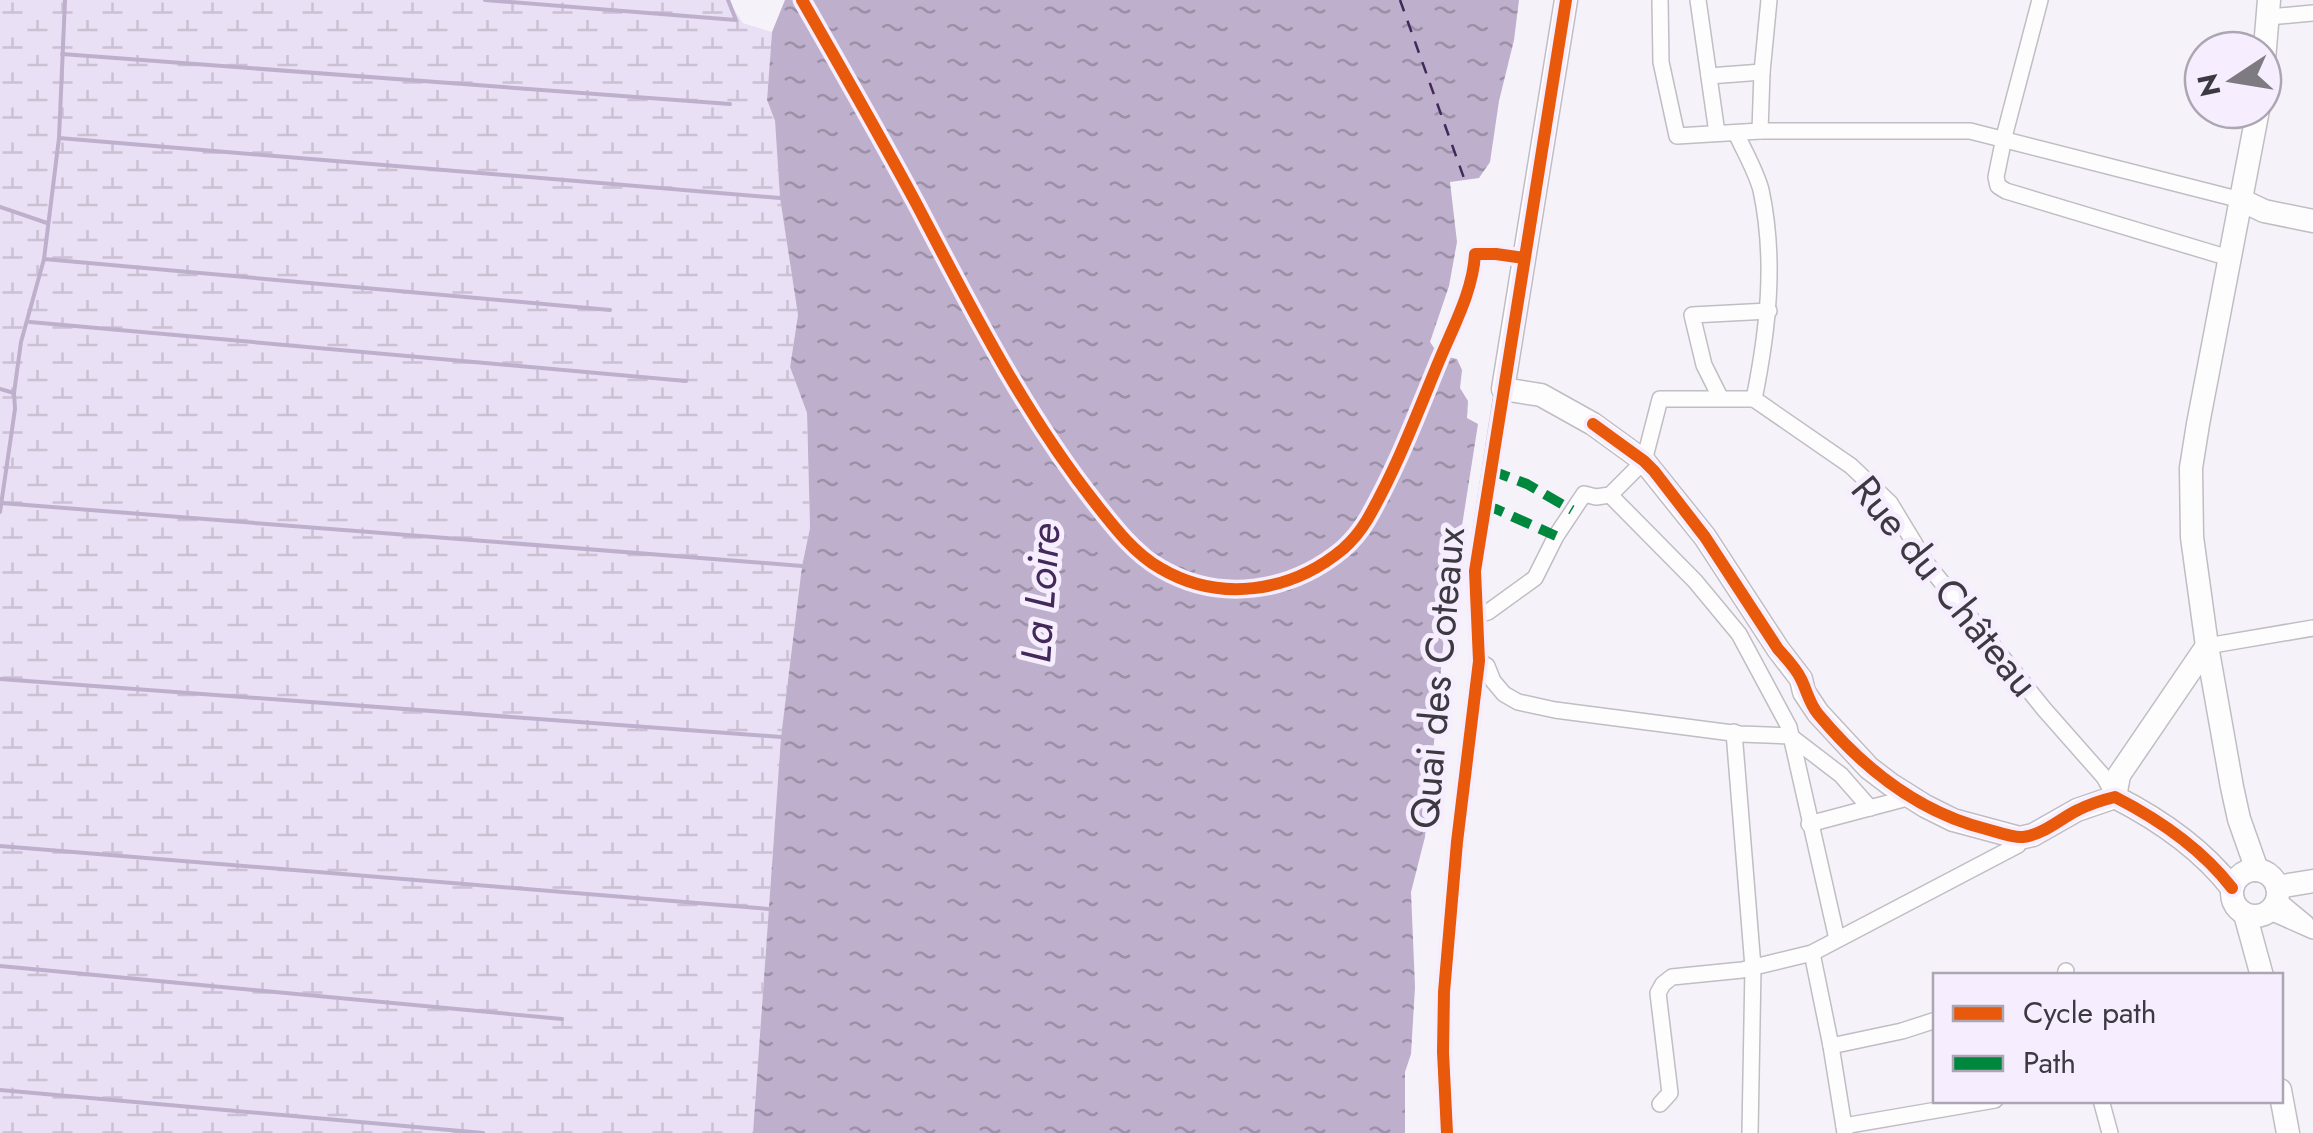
<svg xmlns="http://www.w3.org/2000/svg" width="2313" height="1133" font-family="Jost,sans-serif">
	<defs>
		<pattern id="wetland-marsh" width="20" height="14" patternUnits="userSpaceOnUse" patternTransform="scale(2.5)"><rect width="20" height="14" fill="#eae0f5"/><path d="M1 5h8M5 5V1M11 12h8M15 12V8" fill="none" stroke="#cac1d3"/></pattern>
		<pattern id="water-ripples" width="26" height="14" patternUnits="userSpaceOnUse" patternTransform="scale(2.5)"><rect width="26" height="14" fill="#beb0cc"/><path d="M2 4q2-2 4 0t4 0M15 11q2-2 4 0t4 0" fill="none" stroke="#9c90a7"/></pattern>
	</defs>
	<rect width="100%" height="100%" fill="#f6f2fa"/>
	<!-- wetland -->
	<path fill="url(#wetland-marsh)" d="M0,0h728l15,23 29,9 -5,68 8,21 5,77 18,117 -8,52 17,46 3,115 -8,38 -21,171 -28,396h-753z"/>
	<!-- water -->
	<path fill="url(#water-ripples)" d="M785,0h13l6,4 2,-4h713l-5,40 -15,61 -9,61 -11,16 -29,4 7,60 -8,44 -19,56 9,13 18,4 5,11 -2,18 8,13 -1,17 11,6 -22,140 -7,21 -24,252 -14,55 4,95 -4,67 -6,18v61h-652l28,-396 21,-171 8,-38 -3,-115 -17,-46 8,-52 -18,-117 -5,-77 -8,-21 5,-68z"/>
	<g fill="none" stroke-linecap="round" stroke-linejoin="round">
		<!-- stream -->
		<g stroke="#beb0cc" stroke-width="4">
			<path d="M485,0l251,20 -8,-20"/>
			<path d="M62,54l668,50"/>
			<path d="M59,138l721,60"/>
			<path d="M0,207l47,16"/>
			<path d="M44,259l566,51"/>
			<path d="M30,322l656,59"/>
			<path d="M0,389l14,4"/>
			<path d="M1,503l801,63"/>
			<path d="M0,512l15,-103 -1,-16 7,-51 23,-83 15,-121 6,-138"/>
			<path d="M0,679l781,58"/>
			<path d="M0,846l769,63"/>
			<path d="M0,966l562,53"/>
			<path d="M0,1090l483,43"/>
		</g>
		<!-- ferry -->
		<g stroke="#43285a" stroke-width="2.5" stroke-dasharray="12 10" stroke-linecap="butt">
			<path d="M1400,0l65,181"/>
			<path d="M805,4c38,66 75,132 111,199 54,102 106,208 179,299 18,23 38,49 63,65 11,7 29,17 41,20 51,11 111,-6 148,-42 31,-30 58,-106 77,-148"/>
		</g>
		<!-- street casing -->
		<g stroke="#c0bdc3" stroke-width="18">
			<g id="street">
				<path d="M1660,0l1,62 16,74 83,-5h210l271,69"/>
				<path d="M1698,0l19,133"/>
				<path d="M2040,0l-35,133 -9,44 2,9 8,5 223,67"/>
				<path d="M2269,17l44,-4"/>
				<path d="M1709,76l53,-4"/>
				<path d="M1760,131l2,-59 7,-72"/>
				<path d="M1736,133c8,18 20,38 25,57 15,70 7,140 -7,209l97,67 39,37 37,61 117,145 60,68 11,20"/>
				<path d="M1720,397l-16,-32 -12,-50 77,-4"/>
				<path d="M1610,495l85,86 44,53 50,93 48,212"/>
				<path d="M1478,615l10,-3 47,-34 21,-42 28,-42 12,3 14,-2 34,-34 16,-62h94"/>
				<path d="M2207,646l106,-18"/>
				<path d="M1479,661l8,5 6,15 11,13 14,8 37,8 185,24 50,2 51,39 29,33"/>
				<path d="M1734,732l19,235 -3,166"/>
				<path d="M1809,824l102,-27"/>
				<path d="M2277,899l29,24"/>
				<path d="M2268,911l45,20"/>
				<path d="M1812,953l19,93 14,87"/>
				<path d="M2065,976l1,-5"/>
				<path d="M1831,1046l71,-15 34,-11"/>
				<path d="M2101,1100l9,33"/>
				<path d="M1660,1104l10,-11 -12,-100 5,-9 9,-7 70,-7 70,-17 206,-108 2,-7"/>
				<path d="M1844,1126l151,-26"/>
				<path d="M1447,1133l-4,-81 1,-60 13,-150 22,-181 -4,-90 28,-182"/>
			</g>
		</g>
		<!-- secondary casing -->
		<g stroke="#c0bdc3" stroke-width="25">
			<g id="secondary">
				<path d="M1566,0l-63,389 38,6 52,29 51,37 61,76 73,112 23,30 3,13 14,21 51,55 21,16 35,22 28,14 67,18 13,-3 44,-25 38,-13"/>
				<path d="M2263,72l6,-72"/>
				<path d="M2241,200l23,11 49,10"/>
				<path d="M2115,797l4,-22 88,-129"/>
				<path d="M2115,797c45,23 86,51 117,91"/>
				<path d="M2257,870l-18,-51 -7,-32 -25,-141 -15,-109 -1,-69 7,-44 60,-314"/>
				<circle cx="2255" cy="893" r="23"/>
				<path d="M2277,887l36,-6"/>
				<path d="M2245,914l17,62"/>
				<path d="M2280,1090l8,43"/>
			</g>
		</g>
		<!-- street -->
		<use href="#street" stroke="#fefdfe" stroke-width="15"/>
		<!-- secondary -->
		<use href="#secondary" stroke="#fefdfe" stroke-width="22"/>
		<!-- quiet -->
		<g stroke="#00873e" stroke-width="10" stroke-dasharray="20 10" stroke-linecap="butt">
			<path d="M1490,470l37,14 45,26"/>
			<path d="M1484,507l12,2 60,27"/>
		</g>
		<!-- cycleway casing -->
		<g stroke="#f6eefe" stroke-width="19">
			<g id="cycleway">
				<path d="M802,0c39,68 78,136 115,205 54,103 107,208 179,299 18,23 38,49 64,64 59,35 130,25 183,-19 9,-8 18,-19 24,-29 29,-50 50,-106 72,-159 14,-34 34,-70 36,-107h21l28,4"/>
				<path d="M1593,424l51,37 10,10 51,66 73,112c8,9 18,19 23,30 6,12 8,24 17,35 44,53 100,98 168,115 12,3 26,9 37,8 20,-2 38,-19 55,-27 12,-6 24,-10 37,-13 45,23 86,51 117,91"/>
				<path d="M1447,1133l-4,-81 1,-60 13,-150 22,-181 -4,-90 91,-571"/>
			</g>
		</g>
		<!-- cycleway -->
		<use href="#cycleway" stroke="#e8590c" stroke-width="12"/>
	</g>
	<g text-anchor="middle" stroke-width="10" stroke-linejoin="round" paint-order="stroke">
		<!-- street labels -->
		<g font-size="40" fill="#3d3941" stroke="#f6eefe">
			<text transform="translate(1945 586) rotate(51)" y="14">Rue du Château</text>
			<text transform="translate(1437 678) rotate(-85)" y="14">Quai des Coteaux</text>
		</g>
		<!-- water labels -->
		<g font-size="42" font-style="italic" fill="#43285a" stroke="#f6eefe">
			<text transform="translate(1040 593) rotate(-86)" y="15">La Loire</text>
		</g>
	</g>
	<!-- legend -->
	<rect x="1933" y="973" width="350" height="130" fill="#f6eefe" stroke="#aca6b2" stroke-width="2.5"/>
	<rect x="1953" y="1006" width="50" height="15" fill="#e8590c" stroke="#aca6b2" stroke-width="2.5"/>
	<text x="2023" y="1023" font-size="30" fill="#3d3941">Cycle path</text>
	<rect x="1953" y="1056" width="50" height="15" fill="#00873e" stroke="#aca6b2" stroke-width="2.5"/>
	<text x="2023" y="1073" font-size="30" fill="#3d3941">Path</text>
	<!-- north arrow -->
	<g transform="translate(2233 80) rotate(258)"><circle r="48" fill="#f6eefe" stroke="#aca6b2" stroke-width="2.5"/>
	<path d="M0-8L18 38L0 25L-18 38Z" fill="#7e7a82"/>
	<text y="-15" font-size="28" font-weight="bold" text-anchor="middle" fill="#3d3941">N</text>
	</g>
</svg>
